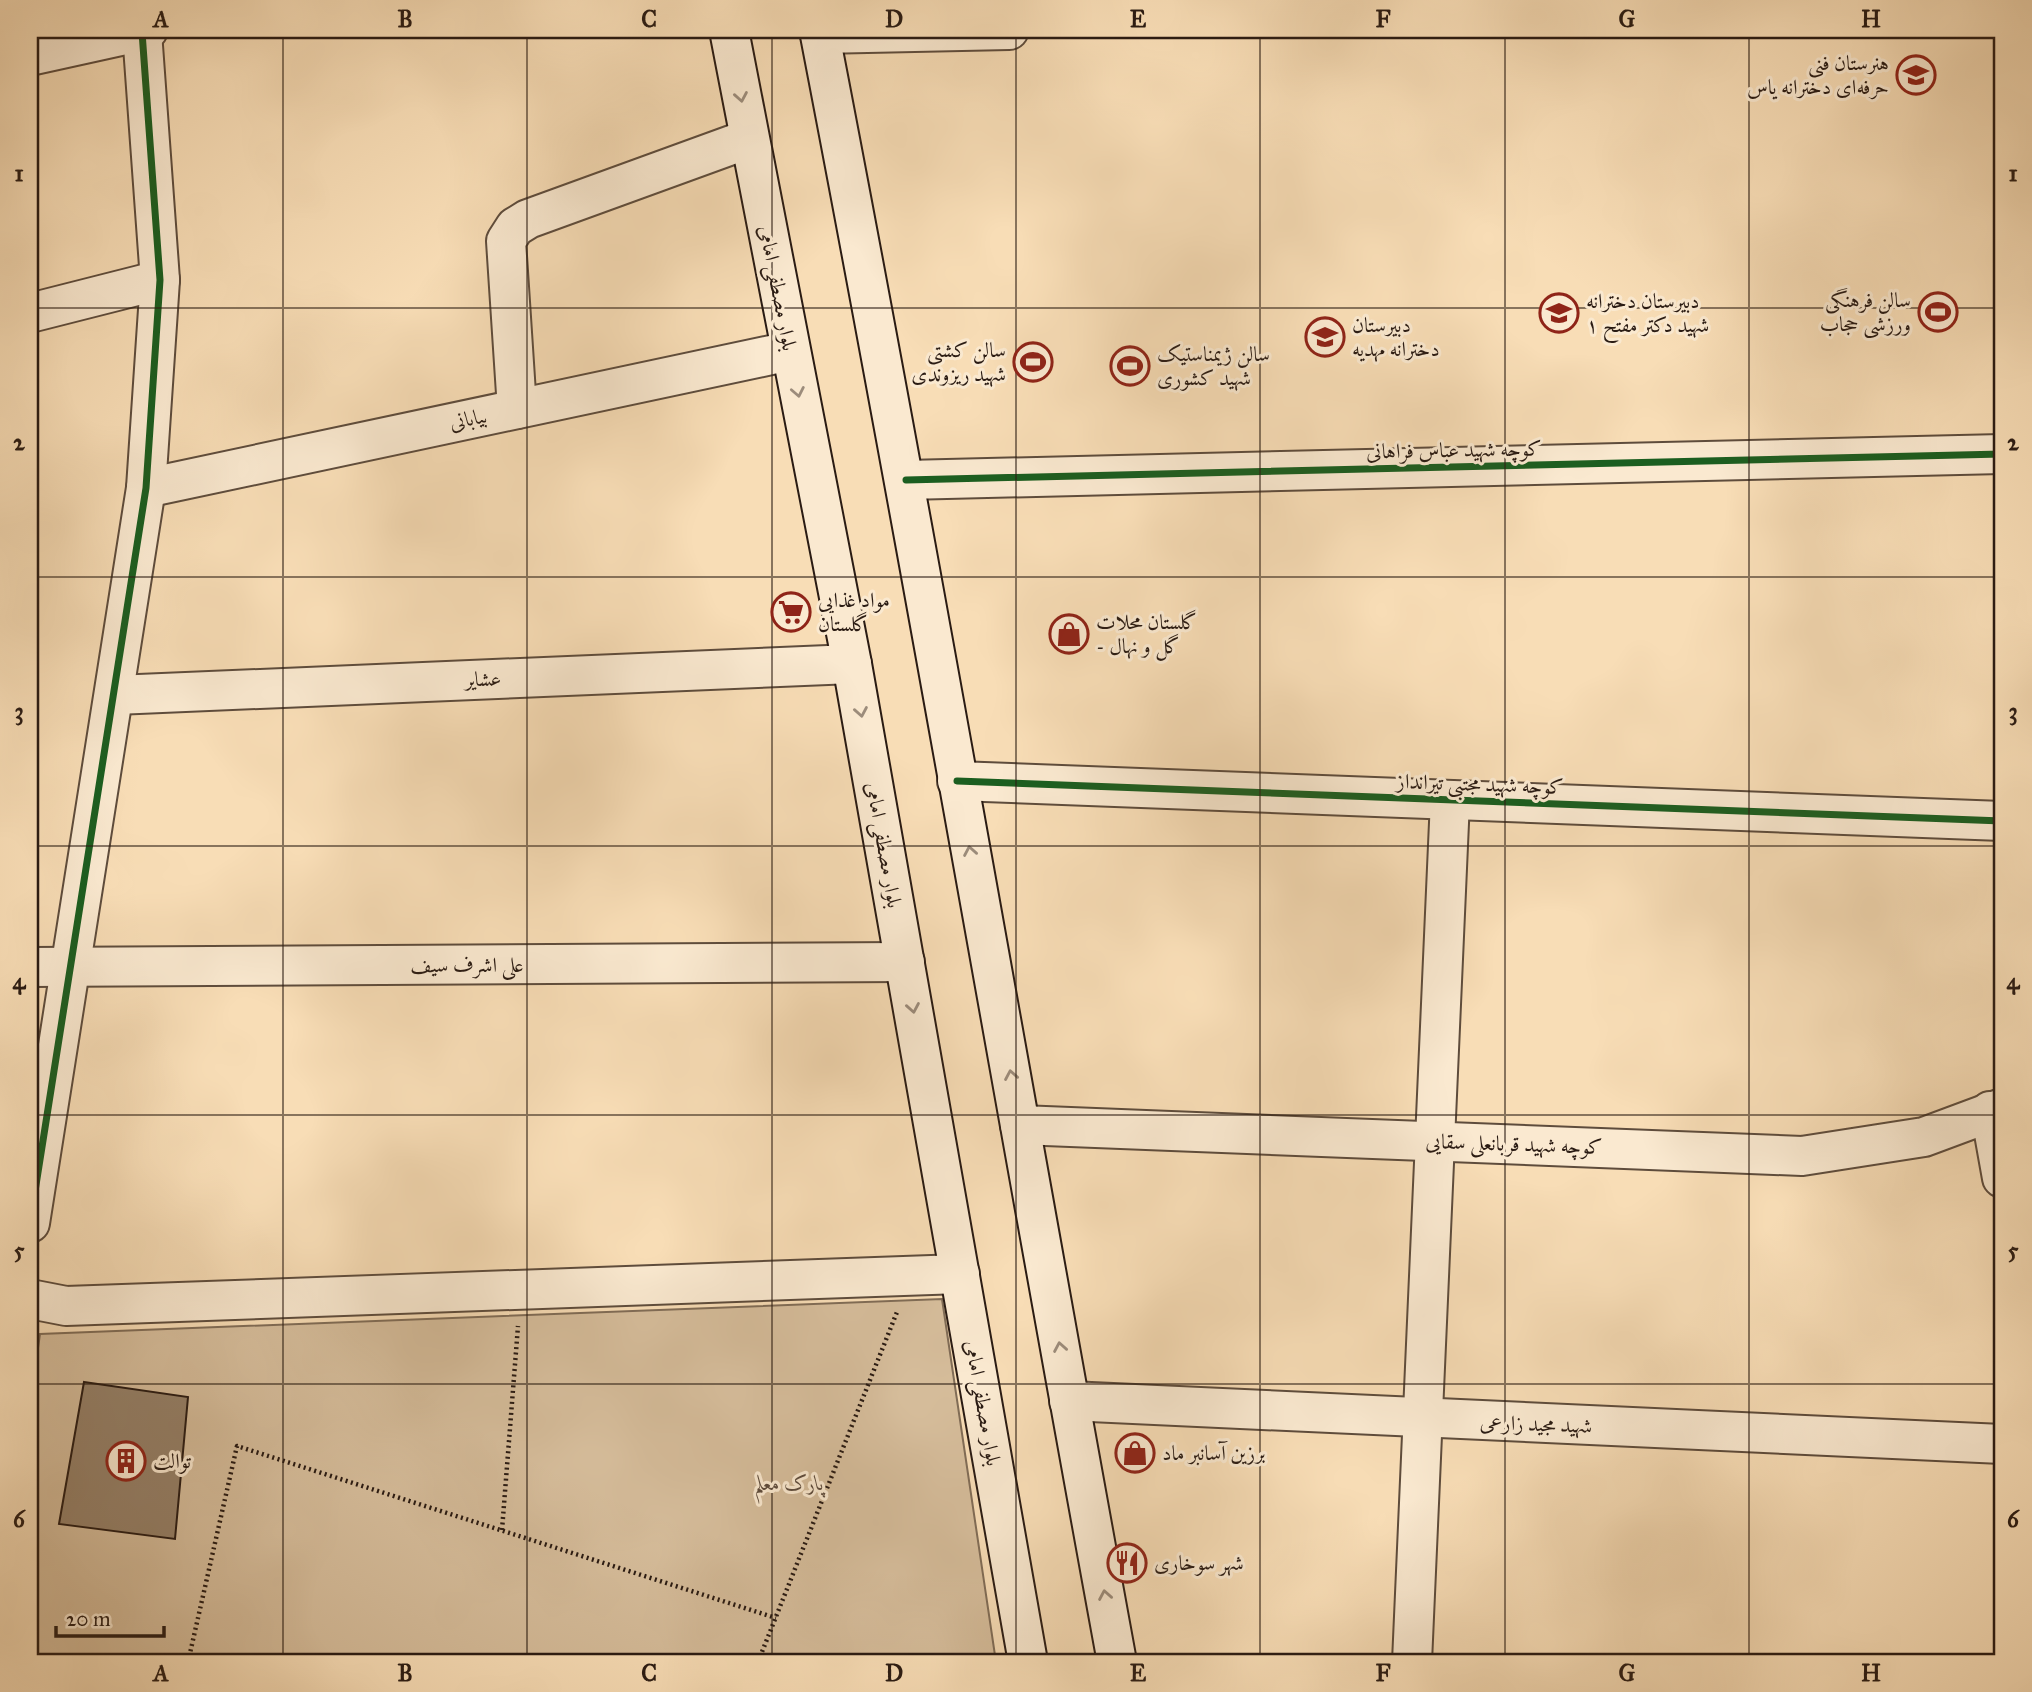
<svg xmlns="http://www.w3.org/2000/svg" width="2032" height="1692" font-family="'IM FELL Great Primer',Amiri,serif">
	<rect width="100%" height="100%" fill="#f8ddb6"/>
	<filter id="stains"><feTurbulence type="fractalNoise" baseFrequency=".00286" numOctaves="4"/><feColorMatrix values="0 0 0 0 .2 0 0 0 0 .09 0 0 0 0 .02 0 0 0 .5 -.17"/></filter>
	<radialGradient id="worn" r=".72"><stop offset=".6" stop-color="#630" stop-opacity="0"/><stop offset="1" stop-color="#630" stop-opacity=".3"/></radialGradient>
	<!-- green -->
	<path fill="#d5bc9a" stroke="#806c56" stroke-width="2" d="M942,1299l54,363h-966v-259l10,-69z"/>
	<!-- building -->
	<path fill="#958068" stroke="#2a1b13" stroke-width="2" d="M84,1382l104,15 -13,142 -116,-15z"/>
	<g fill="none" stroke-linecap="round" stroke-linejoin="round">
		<!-- minor casing -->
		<g stroke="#5e4c3c" stroke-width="42">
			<g id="minor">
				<path d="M820,34l189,-4"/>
				<path d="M30,313l130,-33"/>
				<path d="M517,409l-11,-168 9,-14 13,-8 220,-80"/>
				<path d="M906,480l1096,-26"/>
				<path d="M146,488l644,-137"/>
				<path d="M115,695l737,-31"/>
				<path d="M957,781l1045,40"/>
				<path d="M30,967l875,-5"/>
				<path d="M1990,1111l12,67"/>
				<path d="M1020,1125l782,31 122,-19 78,-29"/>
				<path d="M30,1223l116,-735 14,-208 -18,-248"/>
				<path d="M1069,1401l933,43"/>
				<path d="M1412,1662l38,-862"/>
			</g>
		</g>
		<!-- tertiary casing -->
		<g stroke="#5e4c3c" stroke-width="42">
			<g id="tertiary">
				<path d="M30,56l118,-26"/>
				<path d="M30,1299l36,7 894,-32"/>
			</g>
		</g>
		<!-- secondary casing -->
		<g stroke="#2a1b13" stroke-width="42">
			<g id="secondary">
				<path d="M729,30l123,634 176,998"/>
				<path d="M819,30c105,543 198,1088 298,1632"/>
			</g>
		</g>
		<!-- path -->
		<g stroke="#2a1b13" stroke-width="4.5" stroke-dasharray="2 3.5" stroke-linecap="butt">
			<path d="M502,1530l16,-204"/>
			<path d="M188,1662l49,-216 539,172"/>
			<path d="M758,1662l139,-350"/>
		</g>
		<!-- minor -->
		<use href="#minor" stroke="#fae9d0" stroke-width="38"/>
		<!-- tertiary -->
		<use href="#tertiary" stroke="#fae9d0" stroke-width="38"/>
		<!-- secondary -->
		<use href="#secondary" stroke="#fae9d0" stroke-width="38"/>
		<!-- cycleway casing -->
		<g stroke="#fae9d0" stroke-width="11">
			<g id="cycleway">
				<path d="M906,480l1096,-26"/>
				<path d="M957,781l1045,40"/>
				<path d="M30,1223l116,-735 14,-208 -18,-248"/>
			</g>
		</g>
		<!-- cycleway -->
		<use href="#cycleway" stroke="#1b5e20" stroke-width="7"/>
	</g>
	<!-- one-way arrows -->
	<defs><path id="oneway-chevron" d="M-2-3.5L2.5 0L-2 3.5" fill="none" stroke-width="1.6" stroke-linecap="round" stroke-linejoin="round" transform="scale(1.75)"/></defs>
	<g stroke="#9c8c7b">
		<use href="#oneway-chevron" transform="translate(741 97) rotate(80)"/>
		<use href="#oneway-chevron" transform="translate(798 392) rotate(79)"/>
		<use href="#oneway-chevron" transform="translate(861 712) rotate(80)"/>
		<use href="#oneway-chevron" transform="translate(970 851) rotate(-100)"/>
		<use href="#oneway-chevron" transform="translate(913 1008) rotate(80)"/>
		<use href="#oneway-chevron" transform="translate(1011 1075) rotate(-100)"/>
		<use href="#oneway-chevron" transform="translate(1060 1347) rotate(-100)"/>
		<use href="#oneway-chevron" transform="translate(1105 1595) rotate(-100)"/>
	</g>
	<!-- grid -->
	<path fill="none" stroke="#2a1b13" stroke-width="2" stroke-opacity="0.55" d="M283,30v1632M527,30v1632M772,30v1632M1016,30v1632M1260,30v1632M1505,30v1632M1749,30v1632M30,308h1972M30,577h1972M30,846h1972M30,1115h1972M30,1384h1972"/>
	<!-- icons -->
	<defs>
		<g id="school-ring" transform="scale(2.0125)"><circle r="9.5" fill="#fae9d0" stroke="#8f2418" stroke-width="1.5"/><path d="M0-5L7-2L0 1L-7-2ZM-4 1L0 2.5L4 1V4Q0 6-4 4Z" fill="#8f2418"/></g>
		<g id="stadium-ring" transform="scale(2.0125)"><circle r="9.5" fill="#fae9d0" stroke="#8f2418" stroke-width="1.5"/><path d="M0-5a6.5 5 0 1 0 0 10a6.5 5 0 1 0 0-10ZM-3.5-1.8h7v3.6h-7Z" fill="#8f2418"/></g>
		<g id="supermarket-ring" transform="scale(2.0125)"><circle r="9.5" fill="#fae9d0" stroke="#8f2418" stroke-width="1.5"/><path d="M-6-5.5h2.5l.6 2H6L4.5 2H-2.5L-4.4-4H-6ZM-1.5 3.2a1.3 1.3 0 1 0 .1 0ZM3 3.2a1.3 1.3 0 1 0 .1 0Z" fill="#8f2418"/></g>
		<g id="shop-ring" transform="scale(2.0125)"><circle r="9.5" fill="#fae9d0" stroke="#8f2418" stroke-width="1.5"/><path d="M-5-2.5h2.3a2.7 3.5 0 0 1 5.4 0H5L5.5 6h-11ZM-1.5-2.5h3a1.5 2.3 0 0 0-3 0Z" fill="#8f2418"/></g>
		<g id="building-ring" transform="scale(2.0125)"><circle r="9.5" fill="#fae9d0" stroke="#8f2418" stroke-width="1.5"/><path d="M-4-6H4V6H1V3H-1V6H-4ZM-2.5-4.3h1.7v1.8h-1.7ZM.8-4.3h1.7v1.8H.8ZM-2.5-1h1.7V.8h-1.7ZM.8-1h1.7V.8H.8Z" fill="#8f2418"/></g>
		<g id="restaurant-ring" transform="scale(2.0125)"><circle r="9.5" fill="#fae9d0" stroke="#8f2418" stroke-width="1.5"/><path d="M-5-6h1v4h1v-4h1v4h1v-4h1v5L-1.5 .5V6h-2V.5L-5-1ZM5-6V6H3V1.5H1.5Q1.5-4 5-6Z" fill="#8f2418"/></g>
	</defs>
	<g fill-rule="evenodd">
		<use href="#school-ring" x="1916" y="75"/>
		<use href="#stadium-ring" x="1938" y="312"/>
		<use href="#school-ring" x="1559" y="313"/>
		<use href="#school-ring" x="1325" y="337"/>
		<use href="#stadium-ring" x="1033" y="362"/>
		<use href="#stadium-ring" x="1130" y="366"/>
		<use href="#supermarket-ring" x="791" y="612"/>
		<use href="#shop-ring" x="1069" y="634"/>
		<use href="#shop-ring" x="1135" y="1453"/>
		<use href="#building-ring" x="126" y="1461"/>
		<use href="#restaurant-ring" x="1127" y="1563"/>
	</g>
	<g text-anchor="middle" stroke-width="6" stroke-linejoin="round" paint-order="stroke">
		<!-- poi labels -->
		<g font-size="21" fill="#2a1b13" stroke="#fae9d0" text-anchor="start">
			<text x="1889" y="70" text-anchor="end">هنرستان فنی<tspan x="1889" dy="24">حرفه‌ای دخترانه یاس</tspan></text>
			<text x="1911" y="307" text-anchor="end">سالن فرهنگی<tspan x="1911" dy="24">ورزشی حجاب</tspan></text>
			<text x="1586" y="308">دبیرستان دخترانه<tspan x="1586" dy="24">شهید دکتر مفتح ۱</tspan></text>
			<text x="1352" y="332">دبیرستان<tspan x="1352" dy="24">دخترانه مهدیه</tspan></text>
			<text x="1006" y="357" text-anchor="end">سالن کشتی<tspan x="1006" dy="24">شهید ریزوندی</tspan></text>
			<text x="1157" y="361">سالن ژیمناستیک<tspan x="1157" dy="24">شهید کشوری</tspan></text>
			<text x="818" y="607">مواد غذایی<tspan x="818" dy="24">گلستان</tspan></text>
			<text x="1096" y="629">گلستان محلات<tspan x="1096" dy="24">- گل و نهال</tspan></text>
			<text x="1162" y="1460">برزین آسانبر ماد</text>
			<text x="153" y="1468">توالت</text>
			<text x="1154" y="1570">شهر سوخاری</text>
		</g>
		<!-- street labels -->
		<g font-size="21" fill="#2a1b13" stroke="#fae9d0">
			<text transform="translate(778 288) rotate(79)" y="7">بلوار مصطفی امامی</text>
			<text transform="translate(468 419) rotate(-12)" y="7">بیابانی</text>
			<text transform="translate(1454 450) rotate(-1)" y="7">کوچه شهید عباس فراهانی</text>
			<text transform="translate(483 679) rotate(-2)" y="7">عشایر</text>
			<text transform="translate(1480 784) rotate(2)" y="7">کوچه شهید مجتبی تیرانداز</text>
			<text transform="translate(884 845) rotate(80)" y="7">بلوار مصطفی امامی</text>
			<text x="467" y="972">علی اشرف سیف</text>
			<text transform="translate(1514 1144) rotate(2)" y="7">کوچه شهید قربانعلی سقایی</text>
			<text transform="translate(983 1403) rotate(80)" y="7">بلوار مصطفی امامی</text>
			<text transform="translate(1536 1424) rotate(2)" y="7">شهید مجید زارعی</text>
		</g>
		<!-- park labels -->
		<g font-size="21" font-style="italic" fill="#5d4b3c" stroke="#fae9d0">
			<text x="789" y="1490">پارک معلم</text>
		</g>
	</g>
	<!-- margin -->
	<rect width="2032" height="1692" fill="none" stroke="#f8ddb6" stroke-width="77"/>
	<!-- scale -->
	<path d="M56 1626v10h108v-10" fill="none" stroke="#2a1b13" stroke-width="3.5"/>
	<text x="66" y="1626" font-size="21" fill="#2a1b13" stroke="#fae9d0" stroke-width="5" paint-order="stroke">20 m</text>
	<rect x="38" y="38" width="1956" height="1616" fill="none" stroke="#2a1b13" stroke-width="2.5"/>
	<g font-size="23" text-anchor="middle" font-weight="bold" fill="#2a1b13">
		<text x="161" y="27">A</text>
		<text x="405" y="27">B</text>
		<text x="649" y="27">C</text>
		<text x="894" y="27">D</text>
		<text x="1138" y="27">E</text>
		<text x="1383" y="27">F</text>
		<text x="1627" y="27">G</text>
		<text x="1871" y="27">H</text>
		<text x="19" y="181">1</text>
		<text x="2013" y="181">1</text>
		<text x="19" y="450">2</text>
		<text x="2013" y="450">2</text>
		<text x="19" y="719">3</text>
		<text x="2013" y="719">3</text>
		<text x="19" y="989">4</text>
		<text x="2013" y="989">4</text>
		<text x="19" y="1258">5</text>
		<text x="2013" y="1258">5</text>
		<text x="19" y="1527">6</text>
		<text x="2013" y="1527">6</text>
		<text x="161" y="1681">A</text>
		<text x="405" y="1681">B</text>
		<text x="649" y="1681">C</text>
		<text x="894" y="1681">D</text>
		<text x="1138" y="1681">E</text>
		<text x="1383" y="1681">F</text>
		<text x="1627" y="1681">G</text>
		<text x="1871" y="1681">H</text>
	</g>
	<rect width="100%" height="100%" filter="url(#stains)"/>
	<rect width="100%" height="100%" fill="url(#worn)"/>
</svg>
